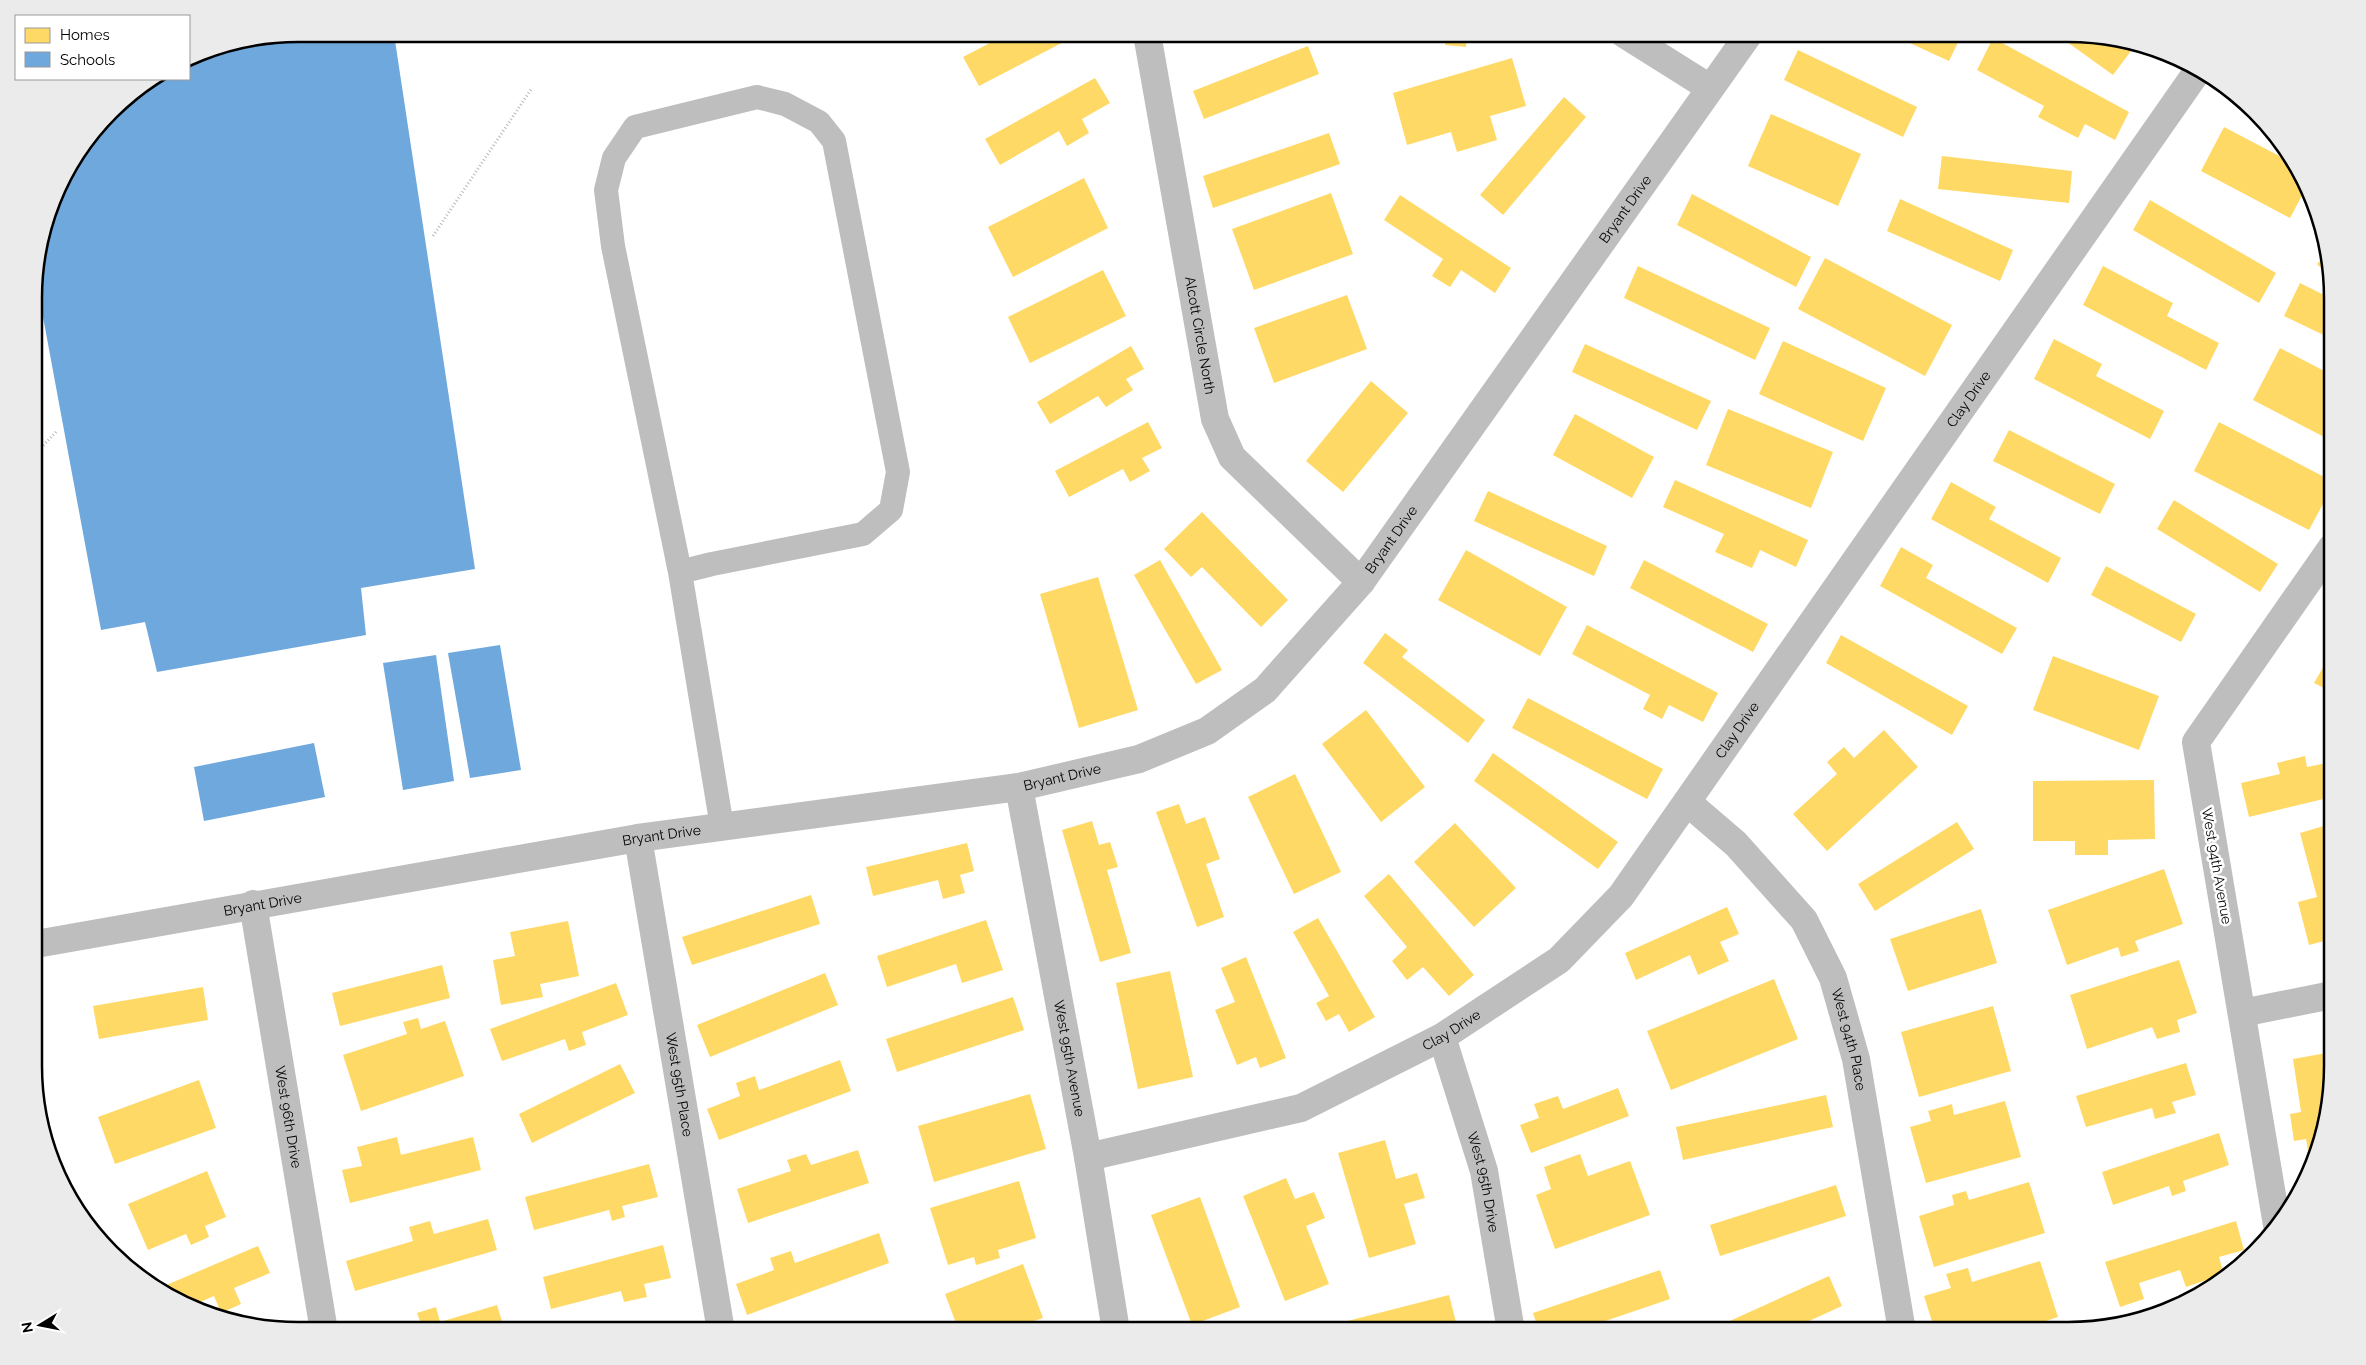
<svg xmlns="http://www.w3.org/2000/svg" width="2366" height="1365" font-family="Raleway,sans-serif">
	<rect width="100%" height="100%" fill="#fff"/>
	<!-- homes -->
	<g fill="#ffd966">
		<path d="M1007,34h72l-100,52 -16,-29z"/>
		<path d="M1446,34h39l-1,5 -17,-2 -1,10 -21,-2z"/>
		<path d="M1890,34h72l-13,27z"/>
		<path d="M2056,34h12l69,9 -24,32z"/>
		<path d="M1993,38l136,74 -14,28 -30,-16 -7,14 -40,-21 6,-11 -67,-36z"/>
		<path d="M1308,46l11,28 -115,45 -11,-28z"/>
		<path d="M1798,50l119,57 -14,30 -119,-57z"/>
		<path d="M1512,58l14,48 -36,10 7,24 -40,12 -6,-20 -44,13 -14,-52z"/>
		<path d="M1095,78l15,25 -28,16 7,14 -22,13 -8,-15 -59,34 -15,-26z"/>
		<path d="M1564,97l22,20 -83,98 -23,-20z"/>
		<path d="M1771,114l90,40 -23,52 -90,-40z"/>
		<path d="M2224,127l69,36 13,25 -16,30 -89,-47z"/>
		<path d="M1329,133l11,31 -127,44 -10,-32z"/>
		<path d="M1942,156l130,15 -3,32 -131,-14z"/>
		<path d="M1084,178l24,50 -95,49 -25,-50z"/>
		<path d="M1331,193l22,61 -99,36 -22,-61z"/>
		<path d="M1692,194l119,63 -15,30 -119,-62z"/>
		<path d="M1400,195l111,73 -16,25 -34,-23 -11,17 -18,-11 11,-17 -59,-39z"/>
		<path d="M1900,199l113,51 -13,31 -113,-50z"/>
		<path d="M2150,200l126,73 -17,30 -126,-73z"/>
		<path d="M2326,254l5,24 -14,-14z"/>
		<path d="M1825,258l127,67 -27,51 -127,-67z"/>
		<path d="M1638,266l132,62 -15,32 -131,-62z"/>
		<path d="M2103,266l70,37 -6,13 52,27 -13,27 -123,-65z"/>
		<path d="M1103,270l23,46 -96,47 -22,-46z"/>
		<path d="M2300,283l32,16v40l-48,-23z"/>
		<path d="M1347,295l20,54 -93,34 -20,-55z"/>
		<path d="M2054,339l48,25 -6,12 68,35 -14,28 -116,-60z"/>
		<path d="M1783,341l103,47 -23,53 -104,-47z"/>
		<path d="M1585,344l126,57 -14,29 -125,-58z"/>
		<path d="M1131,346l13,23 -18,10 7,11 -27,17 -8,-11 -48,28 -13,-22z"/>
		<path d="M2280,348l52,27v66l-79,-41z"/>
		<path d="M1371,381l37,32 -65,79 -37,-31z"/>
		<path d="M1728,409l105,43 -22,56 -105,-43z"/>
		<path d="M1575,414l79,43 -22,41 -79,-43z"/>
		<path d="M1148,422l14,26 -20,10 8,13 -20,11 -7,-13 -54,28 -14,-26z"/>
		<path d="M2219,422l113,59v6l-23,43 -115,-59z"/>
		<path d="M2009,430l106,54 -15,30 -107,-53z"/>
		<path d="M1675,480l133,60 -12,27 -36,-17 -8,18 -37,-16 9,-18 -61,-27z"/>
		<path d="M1951,482l45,25 -7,12 72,39 -13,25 -117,-64z"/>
		<path d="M1488,491l119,55 -13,30 -120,-55z"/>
		<path d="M2174,500l104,64 -18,28 -103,-63z"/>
		<path d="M1202,512l86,88 -27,27 -59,-60 -11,10 -27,-28z"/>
		<path d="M1901,547l32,18 -7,13 91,50 -15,26 -122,-68z"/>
		<path d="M1466,550l101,57 -27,49 -102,-56z"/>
		<path d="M1160,560l62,110 -26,14 -62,-109z"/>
		<path d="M1644,560l124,64 -15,28 -123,-64z"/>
		<path d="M2106,566l90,48 -15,28 -90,-47z"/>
		<path d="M1098,577l40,133 -59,18 -39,-134z"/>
		<path d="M1587,625l131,68 -15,29 -34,-17 -7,14 -19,-10 7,-14 -78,-41z"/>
		<path d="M1385,633l23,17 -6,7 83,63 -17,23 -105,-80z"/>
		<path d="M1841,635l127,71 -16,29 -126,-72z"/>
		<path d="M2332,652v40l-18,-9z"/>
		<path d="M2053,656l106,40 -20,54 -106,-40z"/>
		<path d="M1528,698l135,71 -16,30 -135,-71z"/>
		<path d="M1366,710l59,77 -44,35 -59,-78z"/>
		<path d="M1884,730l34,37 -91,84 -34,-37 44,-40 -10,-12 17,-15 10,11z"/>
		<path d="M1493,753l125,89 -20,27 -124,-88z"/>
		<path d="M2305,756l2,11 25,-5v35l-83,20 -8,-34 39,-9 -3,-11z"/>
		<path d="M1295,774l46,98 -47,22 -46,-97z"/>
		<path d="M2154,780l1,59 -47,1v15h-33v-14h-42v-60z"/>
		<path d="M1179,804l7,20 19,-7 15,42 -14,5 18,53 -27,10 -41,-115z"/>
		<path d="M1092,821l7,24 11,-3 8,25 -11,3 24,83 -31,9 -38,-132z"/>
		<path d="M1957,822l17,27 -99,62 -17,-27z"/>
		<path d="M1455,823l61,65 -42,39 -60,-65z"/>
		<path d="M2327,825l5,18 -1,108 -3,-11 -19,5 -11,-43 19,-5 -17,-64z"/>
		<path d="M967,843l7,28 -14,4 5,18 -22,6 -5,-19 -65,16 -7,-29z"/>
		<path d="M2164,869l19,55 -48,17 4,10 -18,6 -3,-10 -51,18 -19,-55z"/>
		<path d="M1389,874l85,101 -25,21 -26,-29 -16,13 -15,-19 15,-14 -43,-51z"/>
		<path d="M811,895l9,29 -128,41 -10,-28z"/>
		<path d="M1727,907l12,27 -19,8 9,19 -31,14 -8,-20 -54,25 -11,-27z"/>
		<path d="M1981,909l16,54 -89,28 -18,-52z"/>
		<path d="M1318,918l57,99 -26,15 -10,-18 -13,7 -10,-18 13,-7 -36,-64z"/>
		<path d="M986,920l17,50 -41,13 -6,-19 -69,23 -10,-31z"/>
		<path d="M568,921l11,55 -39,8 3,13 -42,8 -8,-45 22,-4 -5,-24z"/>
		<path d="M1246,957l40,101 -26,10 -4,-11 -19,8 -22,-55 20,-8 -14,-34z"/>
		<path d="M2179,960l18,53 -20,7 3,12 -23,7 -5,-12 -65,22 -17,-54z"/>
		<path d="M442,965l8,33 -110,28 -8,-33z"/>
		<path d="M1170,971l23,106 -55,12 -22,-106z"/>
		<path d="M825,973l13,32 -128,52 -13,-32z"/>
		<path d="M1774,979l24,60 -127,51 -24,-59z"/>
		<path d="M616,983l12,32 -46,17 4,13 -17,6 -4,-12 -63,22 -12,-32z"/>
		<path d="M203,987l5,33 -109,19 -6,-33z"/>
		<path d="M1013,997l11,33 -127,42 -11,-33z"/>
		<path d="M1993,1006l18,65 -92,26 -18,-65z"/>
		<path d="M418,1018l3,11 24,-8 19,55 -103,35 -18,-56 64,-21 -4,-12z"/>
		<path d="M2332,1052v32l-14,67 -7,17 -5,-29 -12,2 -4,-27 11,-2 -8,-53z"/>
		<path d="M840,1060l11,31 -132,49 -12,-31 33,-13 -4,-13 19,-7 4,14z"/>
		<path d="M2186,1063l10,32 -24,7 4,11 -21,6 -3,-11 -66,19 -10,-31z"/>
		<path d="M620,1064l15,29 -103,50 -13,-29z"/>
		<path d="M199,1080l17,48 -101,36 -17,-47z"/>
		<path d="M1618,1088l11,28 -98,37 -11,-28 19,-7 -5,-14 24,-8 5,13z"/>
		<path d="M1030,1094l16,55 -112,33 -16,-56z"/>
		<path d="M1826,1095l7,32 -150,33 -7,-33z"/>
		<path d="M2005,1101l16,56 -95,26 -16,-56 21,-6 -3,-10 24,-7 2,11z"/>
		<path d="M2219,1133l10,32 -46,16 3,10 -14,5 -3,-10 -56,19 -11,-33z"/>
		<path d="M397,1137l4,18 72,-18 8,33 -131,33 -8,-33 20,-4 -5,-19z"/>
		<path d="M1385,1140l11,39 21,-6 8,25 -21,6 12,40 -47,14 -31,-105z"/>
		<path d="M858,1150l11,33 -121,40 -11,-34 54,-18 -4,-11 19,-6 5,11z"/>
		<path d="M1580,1154l8,22 42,-15 20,54 -95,34 -19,-54 15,-6 -7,-22z"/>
		<path d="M649,1164l9,33 -36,9 3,11 -13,4 -3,-11 -75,20 -9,-33z"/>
		<path d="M207,1171l19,46 -21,9 4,11 -18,8 -5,-11 -38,16 -20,-46z"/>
		<path d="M1286,1178l9,21 19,-7 11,26 -19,8 23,58 -44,17 -42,-105z"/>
		<path d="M1019,1181l17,57 -38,12 2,8 -24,7 -2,-8 -26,8 -18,-57z"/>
		<path d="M2029,1182l16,51 -111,34 -15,-51 35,-11 -2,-10 14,-4 3,9z"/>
		<path d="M1836,1185l10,31 -126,40 -10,-31z"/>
		<path d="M1200,1197l40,110 -48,18 -41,-110z"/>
		<path d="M488,1219l9,31 -142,41 -9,-30 67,-20 -4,-14 21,-6 4,13z"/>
		<path d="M2236,1221l8,29 -25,7 5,17 -38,13 -6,-17 -41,13 5,16 -24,8 -15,-45z"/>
		<path d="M879,1233l10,30 -142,52 -11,-31 38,-14 -4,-12 21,-7 4,12z"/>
		<path d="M663,1245l8,33 -27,6 3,13 -23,5 -3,-11 -70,18 -8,-32z"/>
		<path d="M258,1246l12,27 -36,15 7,16 -20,9 -7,-17 -23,10 -25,-10 -9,-7z"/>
		<path d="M2040,1261l18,56 -43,14h-80l-11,-35 27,-8 -5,-14 22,-6 4,14z"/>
		<path d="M1023,1264l20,54 -18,6 3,7h-69l-14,-37z"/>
		<path d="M1660,1270l10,29 -94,32h-37l-6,-18z"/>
		<path d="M1829,1276l13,30 -55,25h-74l-1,-2z"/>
		<path d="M1449,1295l8,31 -21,5h-112v-4z"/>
		<path d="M497,1305l8,26h-94l11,-4 -5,-14 19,-6 4,15z"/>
		<path d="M879,1326l2,5h-14z"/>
	</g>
	<!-- schools -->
	<g fill="#6fa8dc">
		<path d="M298,34h96l81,535 -114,19 5,47 -209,37 -12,-50 -44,8 -65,-351v-15l25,-83 63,-81 33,-21h32v-20l8,-5z"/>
		<path d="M500,645l21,125 -51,8 -22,-125z"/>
		<path d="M436,655l18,126 -51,9 -20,-127z"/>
		<path d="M314,743l11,54 -121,24 -10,-54z"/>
	</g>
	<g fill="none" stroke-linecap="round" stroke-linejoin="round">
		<!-- path -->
		<g stroke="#b9b9b9" stroke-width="3" stroke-dasharray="1 2.5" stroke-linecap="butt">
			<path d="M433,236l99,-148"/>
			<path d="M36,453l21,-22"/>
		</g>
		<!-- service -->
		<path stroke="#bebebe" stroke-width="24" d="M680,572l-67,-326 -7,-56 8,-32 21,-31 122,-30 28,7 34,18 15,19 64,331 -7,38 -28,24 -151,30 -32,8 42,255"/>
		<!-- minor -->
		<g stroke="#bebebe" stroke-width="28">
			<path id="s1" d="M1147,34l68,385 17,38 129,125"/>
			<path d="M1624,34l86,54"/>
			<path id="s2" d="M1019,787l69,370 28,174"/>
			<path id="s3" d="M1687,802l49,42 68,76 29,58 23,81 46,272"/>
			<path id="s4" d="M638,838l83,493"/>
			<path id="s5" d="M253,904l71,427"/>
			<path id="s6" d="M36,944l602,-106 381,-51 120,-28 68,-28 58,-41 96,-108 388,-548"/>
			<path d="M2242,1013l90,-18"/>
			<path id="s7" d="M1442,1037l42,134 27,160"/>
			<path id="s8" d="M1088,1157l213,-49 141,-71 117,-77 62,-64 578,-827"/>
			<path d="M2277,1225l-81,-483 136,-195"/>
		</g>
	</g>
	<g text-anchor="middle" stroke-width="5" stroke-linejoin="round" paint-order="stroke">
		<!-- street labels -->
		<g font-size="14" fill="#000" stroke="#fff">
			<text dy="5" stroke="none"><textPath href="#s6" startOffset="1865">Bryant Drive</textPath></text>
			<text dy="5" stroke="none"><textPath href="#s1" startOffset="306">Alcott Circle North</textPath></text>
			<text dy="5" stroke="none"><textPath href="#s8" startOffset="1212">Clay Drive</textPath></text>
			<text dy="5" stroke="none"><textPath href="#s6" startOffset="1460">Bryant Drive</textPath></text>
			<text dy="5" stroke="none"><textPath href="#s8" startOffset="808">Clay Drive</textPath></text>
			<text dy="5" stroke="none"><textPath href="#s6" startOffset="1040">Bryant Drive</textPath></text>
			<text dy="5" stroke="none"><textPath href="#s6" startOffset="635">Bryant Drive</textPath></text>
			<text transform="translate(2217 866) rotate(80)" y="5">West 94th Avenue</text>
			<text dy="5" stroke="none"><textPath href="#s6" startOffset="230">Bryant Drive</textPath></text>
			<text dy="5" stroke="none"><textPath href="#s8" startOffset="388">Clay Drive</textPath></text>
			<text dy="5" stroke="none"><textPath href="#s3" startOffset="295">West 94th Place</textPath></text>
			<text dy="5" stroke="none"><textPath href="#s2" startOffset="276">West 95th Avenue</textPath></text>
			<text dy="5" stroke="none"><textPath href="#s4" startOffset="250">West 95th Place</textPath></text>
			<text dy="5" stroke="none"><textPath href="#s5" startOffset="216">West 96th Drive</textPath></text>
			<text dy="5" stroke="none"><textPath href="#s7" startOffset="151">West 95th Drive</textPath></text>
		</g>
	</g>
	<!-- crop -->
	<path d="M0 0H2366V1365H0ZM298 42H2068A256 256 0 0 1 2324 298V1066A256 256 0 0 1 2068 1322H298A256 256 0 0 1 42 1066V298A256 256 0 0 1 298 42Z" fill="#ebebeb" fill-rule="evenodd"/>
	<path fill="none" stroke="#000" stroke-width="2.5" d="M298 42H2068A256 256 0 0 1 2324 298V1066A256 256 0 0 1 2068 1322H298A256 256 0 0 1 42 1066V298A256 256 0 0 1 298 42Z"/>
	<!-- legend -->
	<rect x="15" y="15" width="175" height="65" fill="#ffffff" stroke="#999999"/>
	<rect x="25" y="28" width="25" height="15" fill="#ffd966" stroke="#999999"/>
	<text x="60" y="40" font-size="15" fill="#000000">Homes</text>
	<rect x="25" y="52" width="25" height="15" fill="#6fa8dc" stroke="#999999"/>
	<text x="60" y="65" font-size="15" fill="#000000">Schools</text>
	<!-- north arrow -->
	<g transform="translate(40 1325) rotate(260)" stroke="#ffffff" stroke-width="4" paint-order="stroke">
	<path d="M0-4L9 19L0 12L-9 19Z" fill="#000000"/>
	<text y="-8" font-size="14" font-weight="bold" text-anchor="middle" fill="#000000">N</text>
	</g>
</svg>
